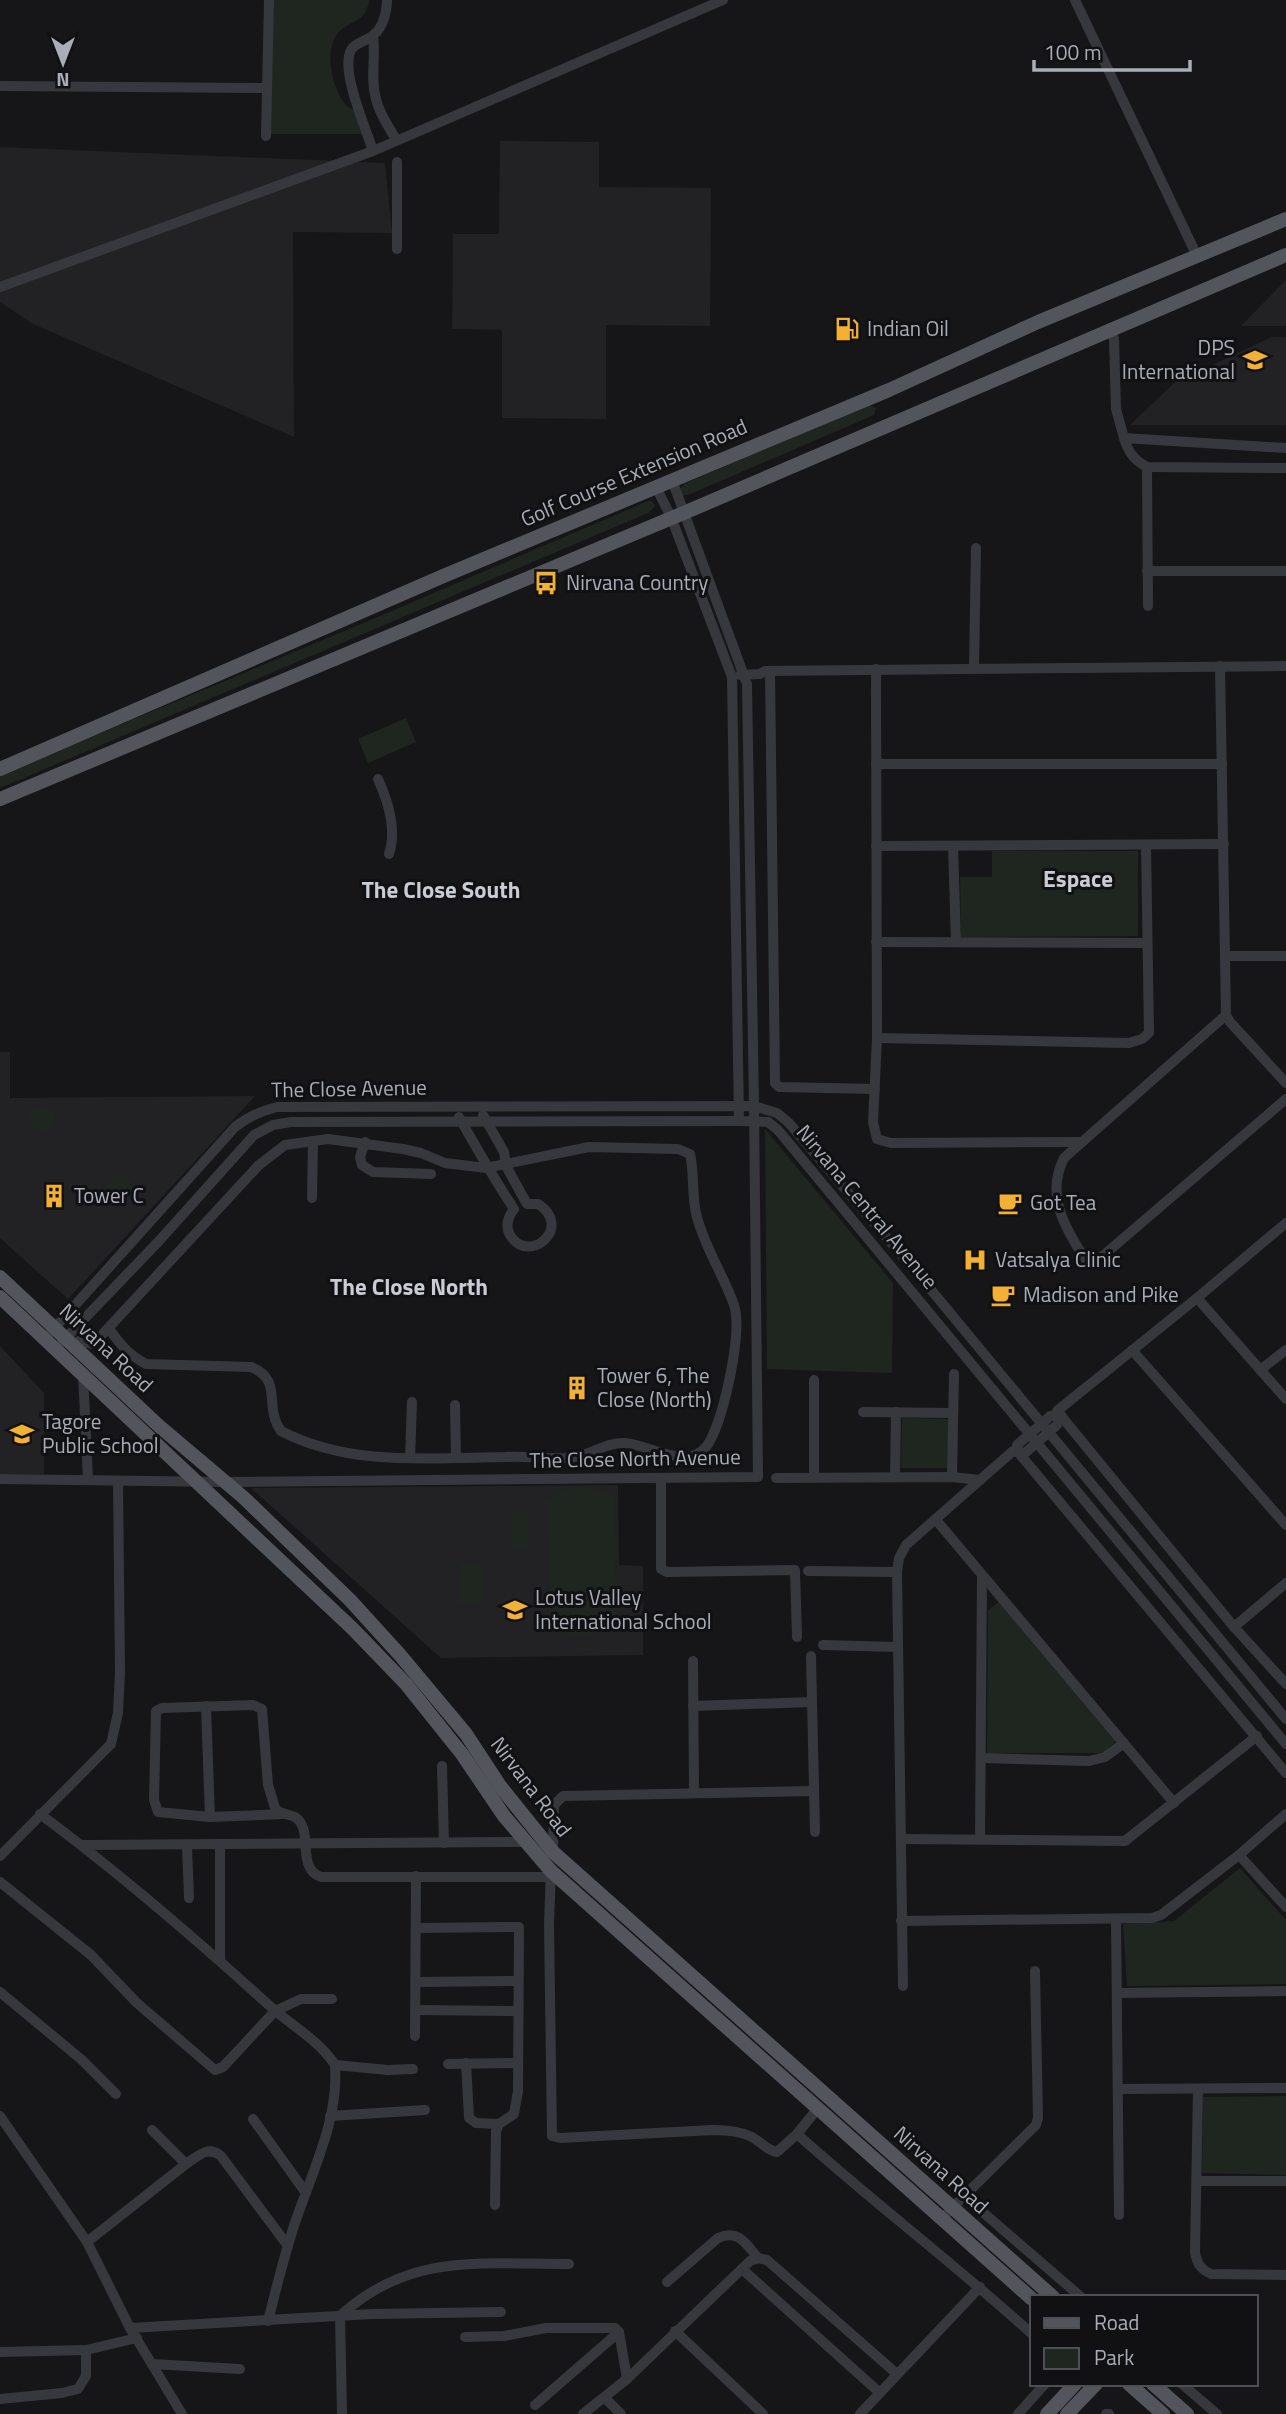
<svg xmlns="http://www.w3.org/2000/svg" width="1286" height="2414" font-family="'Titillium Web',sans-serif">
	<rect width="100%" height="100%" fill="#161618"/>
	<!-- built -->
	<g fill="#222225">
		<path d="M500,141l99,1v45l112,1 -1,138 -104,-1v94l-104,-1v-88l-50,-1 1,-95h46z"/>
		<path d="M0,147l385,16 7,70 -99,-1 1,205 -261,-113 -33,-22z"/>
		<path d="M1286,280v46h-45z"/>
		<path d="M1272,337h14v88h-156l44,-42z"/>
		<path d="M0,1052h10v46l245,-2 -187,203 -68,-61z"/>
		<path d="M0,1346l44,47v81h-44z"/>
		<path d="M618,1485l1,80 24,1v89l-202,3 -190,-170z"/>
	</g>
	<!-- green -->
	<g fill="#1e261f">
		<path d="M271,0h98c-2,19 -13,19 -27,29 -20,16 -11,57 3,75 3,4 10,6 13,10 3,4 4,15 6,20h-93z"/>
		<path d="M869,405l7,3 -2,7 -186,80h-5l-4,-5 5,-6z"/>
		<path d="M648,501h4l3,5 -7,7 -648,275v-13l373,-156z"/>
		<path d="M406,718l10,24 -48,21 -10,-24z"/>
		<path d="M992,851h146v85l-177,1 -1,-60h32z"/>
		<circle cx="42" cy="1119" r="13"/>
		<path d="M765,1129l128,154 -1,90 -125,-4z"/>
		<circle cx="120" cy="1187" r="13"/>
		<path d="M902,1418l48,1 -1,49h-48z"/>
		<path d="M581,1487l20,3 14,7 1,121c-16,23 -48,25 -67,4l-3,-121 19,-12z"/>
		<path d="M529,1512v38h-17v-37z"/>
		<path d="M459,1563l25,1v40h-26z"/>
		<path d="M1001,1600l116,141 -14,12h-116l1,-143z"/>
		<path d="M1240,1868l46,52v64l-159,2 -4,-62 51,-3z"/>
		<path d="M1286,2096v79l-84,-2 1,-76z"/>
	</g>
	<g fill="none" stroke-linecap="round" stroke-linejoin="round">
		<!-- minor -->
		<g stroke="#37383d" stroke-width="10">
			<path d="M1075,0l122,256"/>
			<path d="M373,36c3,21 -3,43 3,63 3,15 14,29 20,41"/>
			<path d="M0,86l266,2"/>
			<path d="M266,136l3,-136"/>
			<path d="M373,151c-7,-23 -33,-80 -22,-101 4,-7 12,-8 18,-12 13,-6 18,-25 18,-38"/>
			<path d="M397,162v87"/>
			<path d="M0,287l373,-136 350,-151"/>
			<path d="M1110,328l4,11 2,70 8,29 162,10"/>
			<path d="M1124,438c4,14 10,22 23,29l139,1"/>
			<path d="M1147,467l1,139"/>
			<path d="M672,480l75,204 7,422 23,7 12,10 143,168 354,428"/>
			<path d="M656,487l15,30 61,160 7,444 29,1 10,8 508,614"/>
			<path d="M1147,571h139"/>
			<path d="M1220,666l6,349 4,7 56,61"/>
			<path d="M974,668l2,-120"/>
			<path d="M876,669l1,369 -4,84 4,17 14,4 191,-1"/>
			<path d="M770,671l5,412 4,4 96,2"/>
			<path d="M740,675l20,-1 5,-3 521,-5"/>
			<path d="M876,764h346"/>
			<path d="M378,779c10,22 19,51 11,75"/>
			<path d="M876,846l348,-2"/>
			<path d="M953,846l3,96"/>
			<path d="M876,942l270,1"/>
			<path d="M1225,956h61"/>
			<path d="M1226,1015l-162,143c-19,38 1,69 21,101l13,1 188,-161"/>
			<path d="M877,1038l252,5 13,-4 7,-6 -3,-188"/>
			<path d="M459,1117c18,32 35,62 55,92 -6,8 -9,17 -4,26 19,31 64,-8 28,-31h-11l-21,-38 -2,-14 -21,-37"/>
			<path d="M365,1142l-5,15 2,8 11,7 58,2"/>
			<path d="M312,1198l1,-57"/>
			<path d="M1286,1223l-89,75 -140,113 177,216 52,57"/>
			<path d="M1197,1298l89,101"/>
			<path d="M62,1342l97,-101 95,-106 19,-10 18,-3 448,-1"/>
			<path d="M74,1346l5,-5 14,3 7,-7 159,-172 26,-20 43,-6 75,10 18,4 24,10 41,5 103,-21 89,2 12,5c5,21 1,44 7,63 8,31 27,59 37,88 9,28 -10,108 -23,134 -18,37 -58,6 -86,4 -20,-1 -37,14 -56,15 -21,1 -43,-2 -64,-1 -74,1 -155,10 -224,-26 -18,-25 3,-51 -30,-64l-105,-3c-17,-9 -26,-20 -37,-35"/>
			<path d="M1132,1350l154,175"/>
			<path d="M1260,1370l26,-20"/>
			<path d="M83,1373l5,107"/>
			<path d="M814,1380v97"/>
			<path d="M455,1405l1,52"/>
			<path d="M863,1412l90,1"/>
			<path d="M1018,1452l268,321"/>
			<path d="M410,1458l2,-56"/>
			<path d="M895,1477l1,-65"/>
			<path d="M952,1477l2,-103"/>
			<path d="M661,1478v91l6,3 128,-2 2,67"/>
			<path d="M776,1478l176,-1 28,3"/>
			<path d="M0,1479l223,3 535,-5 -4,-371 -477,1c-16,4 -28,9 -42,20l-184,205"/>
			<path d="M937,1521l237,282"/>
			<path d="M808,1571l89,1"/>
			<path d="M1234,1627l52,-44"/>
			<path d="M823,1645l74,2"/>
			<path d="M811,1656l4,176"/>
			<path d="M693,1661l1,131"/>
			<path d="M206,1706l4,111"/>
			<path d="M693,1706l119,-4"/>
			<path d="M982,1758l107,3 16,-4 19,-14"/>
			<path d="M442,1766l2,77"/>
			<path d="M40,1814c81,60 157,126 231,193 21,19 49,34 64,58 4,52 -21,103 -38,152 -12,34 -20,69 -29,104"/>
			<path d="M284,1814l-74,3 -52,-5 -4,-12 2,-89 6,-3 91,-3 9,4 6,76 7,23 4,4c5,2 11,3 16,5 20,13 0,51 26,60h230"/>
			<path d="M901,1839l224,2 132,-105"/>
			<path d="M980,1839l2,-264"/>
			<path d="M83,1845l442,-3"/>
			<path d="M187,1846l2,52"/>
			<path d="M220,1846v115"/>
			<path d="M553,1852l1,-47 9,-9 251,-5"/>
			<path d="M1239,1855l47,52"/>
			<path d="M0,1856l111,-112 7,-31 2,-41 -2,-191"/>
			<path d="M551,1868l-2,57 3,211 8,2 153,-8c13,0 27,1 39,7 9,5 14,13 25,15l20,-18 21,-26"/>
			<path d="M0,1882l91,73 46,48 78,67 8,-3 52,-56 26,-12h31"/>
			<path d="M1116,1920l3,295"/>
			<path d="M901,1921l251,-3 9,-3 78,-60 47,-41"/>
			<path d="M416,1928l103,-1 -1,164 -4,23 -15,10 -3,7 -1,74"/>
			<path d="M416,1982l101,-1"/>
			<path d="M903,1986l-6,-414 2,-14 7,-13 107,-94 12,2 32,-28 4,-10 -11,1 -4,4 -29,25 1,7"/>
			<path d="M0,1992l82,68 34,34"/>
			<path d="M1117,1993l169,-2"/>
			<path d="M416,2010l101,1"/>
			<path d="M415,2036l1,-160"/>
			<path d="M466,2063l3,55 7,5 23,1"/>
			<path d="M448,2064l70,-1"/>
			<path d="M335,2065l53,5 25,-1"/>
			<path d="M1118,2089l168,-1"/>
			<path d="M1198,2089l-3,163c2,11 5,17 16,22l75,1"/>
			<path d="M0,2116l87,126 43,86 52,86"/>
			<path d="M330,2116l95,-6"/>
			<path d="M253,2119l53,74"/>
			<path d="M152,2130l34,34"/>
			<path d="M797,2134c77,69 159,131 235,200"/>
			<path d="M1197,2181h89"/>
			<path d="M963,2195l118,102"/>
			<path d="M942,2218l94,-93 2,-7 -3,-147"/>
			<path d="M87,2242l99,-78c12,-8 22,-19 35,-8l67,90"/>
			<path d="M742,2269l138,124"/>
			<path d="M667,2282l51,-44c21,-9 28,6 40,20"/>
			<path d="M130,2328l242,-14 129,-2"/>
			<path d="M675,2331l88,83"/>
			<path d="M465,2337l39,-1 42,-8h69l4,4 8,47"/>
			<path d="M0,2352l86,-2 51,-12"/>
			<path d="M152,2364l88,5"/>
			<path d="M1182,2384l35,30"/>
			<path d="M605,2398l16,16"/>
			<path d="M0,2399l62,-6 16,-4 8,-13v-26"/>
			<path d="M535,2405l84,-73"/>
			<path d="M342,2414l-2,-98c69,-64 142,-52 229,-52"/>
			<path d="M583,2414l44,-35 123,-118 8,-3 9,2 130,114"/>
			<path d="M860,2414l120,-127"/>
			<path d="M1018,2414l27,-30"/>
			<path d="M1106,2414h3"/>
		</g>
		<!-- major -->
		<g stroke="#53555c" stroke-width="14">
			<path d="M0,769l441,-192 448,-187 149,-68 248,-103"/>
			<path d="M0,799l686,-287 600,-257"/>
			<path d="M0,1277l159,149 84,71 107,103 50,55 66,79 34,52 53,66 500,445"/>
			<path d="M0,1297l353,332 53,55 56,70 42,62 47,55 481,428"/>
			<path d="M1129,2384l34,30"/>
			<path d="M1153,2384l34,30"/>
			<path d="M1047,2414l28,-30"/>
			<path d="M1067,2414l29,-30"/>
		</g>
	</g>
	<!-- icons -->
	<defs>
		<g id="fuel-bare" transform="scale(1.89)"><path d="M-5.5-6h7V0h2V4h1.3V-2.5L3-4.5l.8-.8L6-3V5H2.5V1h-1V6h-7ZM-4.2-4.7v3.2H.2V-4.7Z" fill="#f2b134" stroke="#111113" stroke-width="2.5" paint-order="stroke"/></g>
		<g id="school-bare" transform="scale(1.89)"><path d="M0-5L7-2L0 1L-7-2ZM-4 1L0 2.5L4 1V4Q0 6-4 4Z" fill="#f2b134" stroke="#111113" stroke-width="2.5" paint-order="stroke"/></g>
		<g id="bus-bare" transform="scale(1.89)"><path d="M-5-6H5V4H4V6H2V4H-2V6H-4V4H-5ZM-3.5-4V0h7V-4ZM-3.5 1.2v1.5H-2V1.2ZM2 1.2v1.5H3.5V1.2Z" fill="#f2b134" stroke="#111113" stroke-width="2.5" paint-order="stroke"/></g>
		<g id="building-bare" transform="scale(1.89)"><path d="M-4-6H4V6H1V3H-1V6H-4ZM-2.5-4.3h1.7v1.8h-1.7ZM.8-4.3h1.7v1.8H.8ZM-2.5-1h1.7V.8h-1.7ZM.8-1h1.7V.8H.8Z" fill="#f2b134" stroke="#111113" stroke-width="2.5" paint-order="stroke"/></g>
		<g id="cafe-bare" transform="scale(1.89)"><path d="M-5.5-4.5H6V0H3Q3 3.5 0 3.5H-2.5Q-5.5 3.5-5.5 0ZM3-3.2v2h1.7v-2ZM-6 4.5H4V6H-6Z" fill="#f2b134" stroke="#111113" stroke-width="2.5" paint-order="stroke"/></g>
		<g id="hospital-bare" transform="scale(1.89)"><path d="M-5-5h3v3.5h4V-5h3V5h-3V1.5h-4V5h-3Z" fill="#f2b134" stroke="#111113" stroke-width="2.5" paint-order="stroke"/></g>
	</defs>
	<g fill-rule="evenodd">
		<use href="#fuel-bare" x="847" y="329"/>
		<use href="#school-bare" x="1255" y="360"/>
		<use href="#bus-bare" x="546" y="583"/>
		<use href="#building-bare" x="54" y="1196"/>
		<use href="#cafe-bare" x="1010" y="1203"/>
		<use href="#hospital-bare" x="975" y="1260"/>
		<use href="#cafe-bare" x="1003" y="1295"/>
		<use href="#building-bare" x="577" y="1388"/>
		<use href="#school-bare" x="22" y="1434"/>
		<use href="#school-bare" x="515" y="1610"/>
	</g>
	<g text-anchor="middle" stroke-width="6" stroke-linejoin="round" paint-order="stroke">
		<!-- poi labels -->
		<g font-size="21" fill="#a8adb8" stroke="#111113" text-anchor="start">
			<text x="867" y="336">Indian Oil</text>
			<text x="1235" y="355" text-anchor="end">DPS<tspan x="1235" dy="24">International</tspan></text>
			<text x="566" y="590">Nirvana Country</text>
			<text x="74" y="1203">Tower C</text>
			<text x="1030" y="1210">Got Tea</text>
			<text x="995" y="1267">Vatsalya Clinic</text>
			<text x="1023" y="1302">Madison and Pike</text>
			<text x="597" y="1383">Tower 6, The<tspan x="597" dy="24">Close (North)</tspan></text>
			<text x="42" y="1429">Tagore<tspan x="42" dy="24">Public School</tspan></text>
			<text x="535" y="1605">Lotus Valley<tspan x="535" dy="24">International School</tspan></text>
		</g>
		<!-- street labels -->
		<g font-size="21" fill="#a8adb8" stroke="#111113">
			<text transform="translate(634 473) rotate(-23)" y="7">Golf Course Extension Road</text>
			<text transform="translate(349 1089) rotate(-1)" y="7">The Close Avenue</text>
			<text transform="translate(867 1207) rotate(50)" y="7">Nirvana Central Avenue</text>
			<text transform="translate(106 1348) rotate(43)" y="7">Nirvana Road</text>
			<text transform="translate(635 1459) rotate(-1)" y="7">The Close North Avenue</text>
			<text transform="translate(531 1787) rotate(53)" y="7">Nirvana Road</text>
			<text transform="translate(941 2170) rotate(42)" y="7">Nirvana Road</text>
		</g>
		<!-- neighbourhood labels -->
		<g font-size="23" font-weight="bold" fill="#c9ccd4" stroke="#111113">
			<text x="1078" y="887">Espace</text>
			<text x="441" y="898">The Close South</text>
			<text x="409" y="1295">The Close North</text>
		</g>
	</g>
	<!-- legend -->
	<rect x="1030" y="2295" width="228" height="91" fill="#111113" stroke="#4d4f55" stroke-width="2"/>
	<rect x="1044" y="2318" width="35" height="10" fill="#53555c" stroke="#4d4f55" stroke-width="2"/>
	<text x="1094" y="2330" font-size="21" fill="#a8adb8">Road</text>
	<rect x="1044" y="2348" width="35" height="21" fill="#1e261f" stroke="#4d4f55" stroke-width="2"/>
	<text x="1094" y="2365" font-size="21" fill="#a8adb8">Park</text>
	<!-- north arrow -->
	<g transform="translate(63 63) rotate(180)" stroke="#111113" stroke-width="5" paint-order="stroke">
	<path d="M0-5L12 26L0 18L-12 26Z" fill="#a8adb8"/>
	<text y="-10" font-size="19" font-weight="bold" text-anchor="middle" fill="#a8adb8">N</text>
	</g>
	<!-- scale -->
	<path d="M1034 60v10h156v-10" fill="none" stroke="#a8adb8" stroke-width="3.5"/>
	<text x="1044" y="60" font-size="21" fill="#a8adb8" stroke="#111113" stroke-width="5" paint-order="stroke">100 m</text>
</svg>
